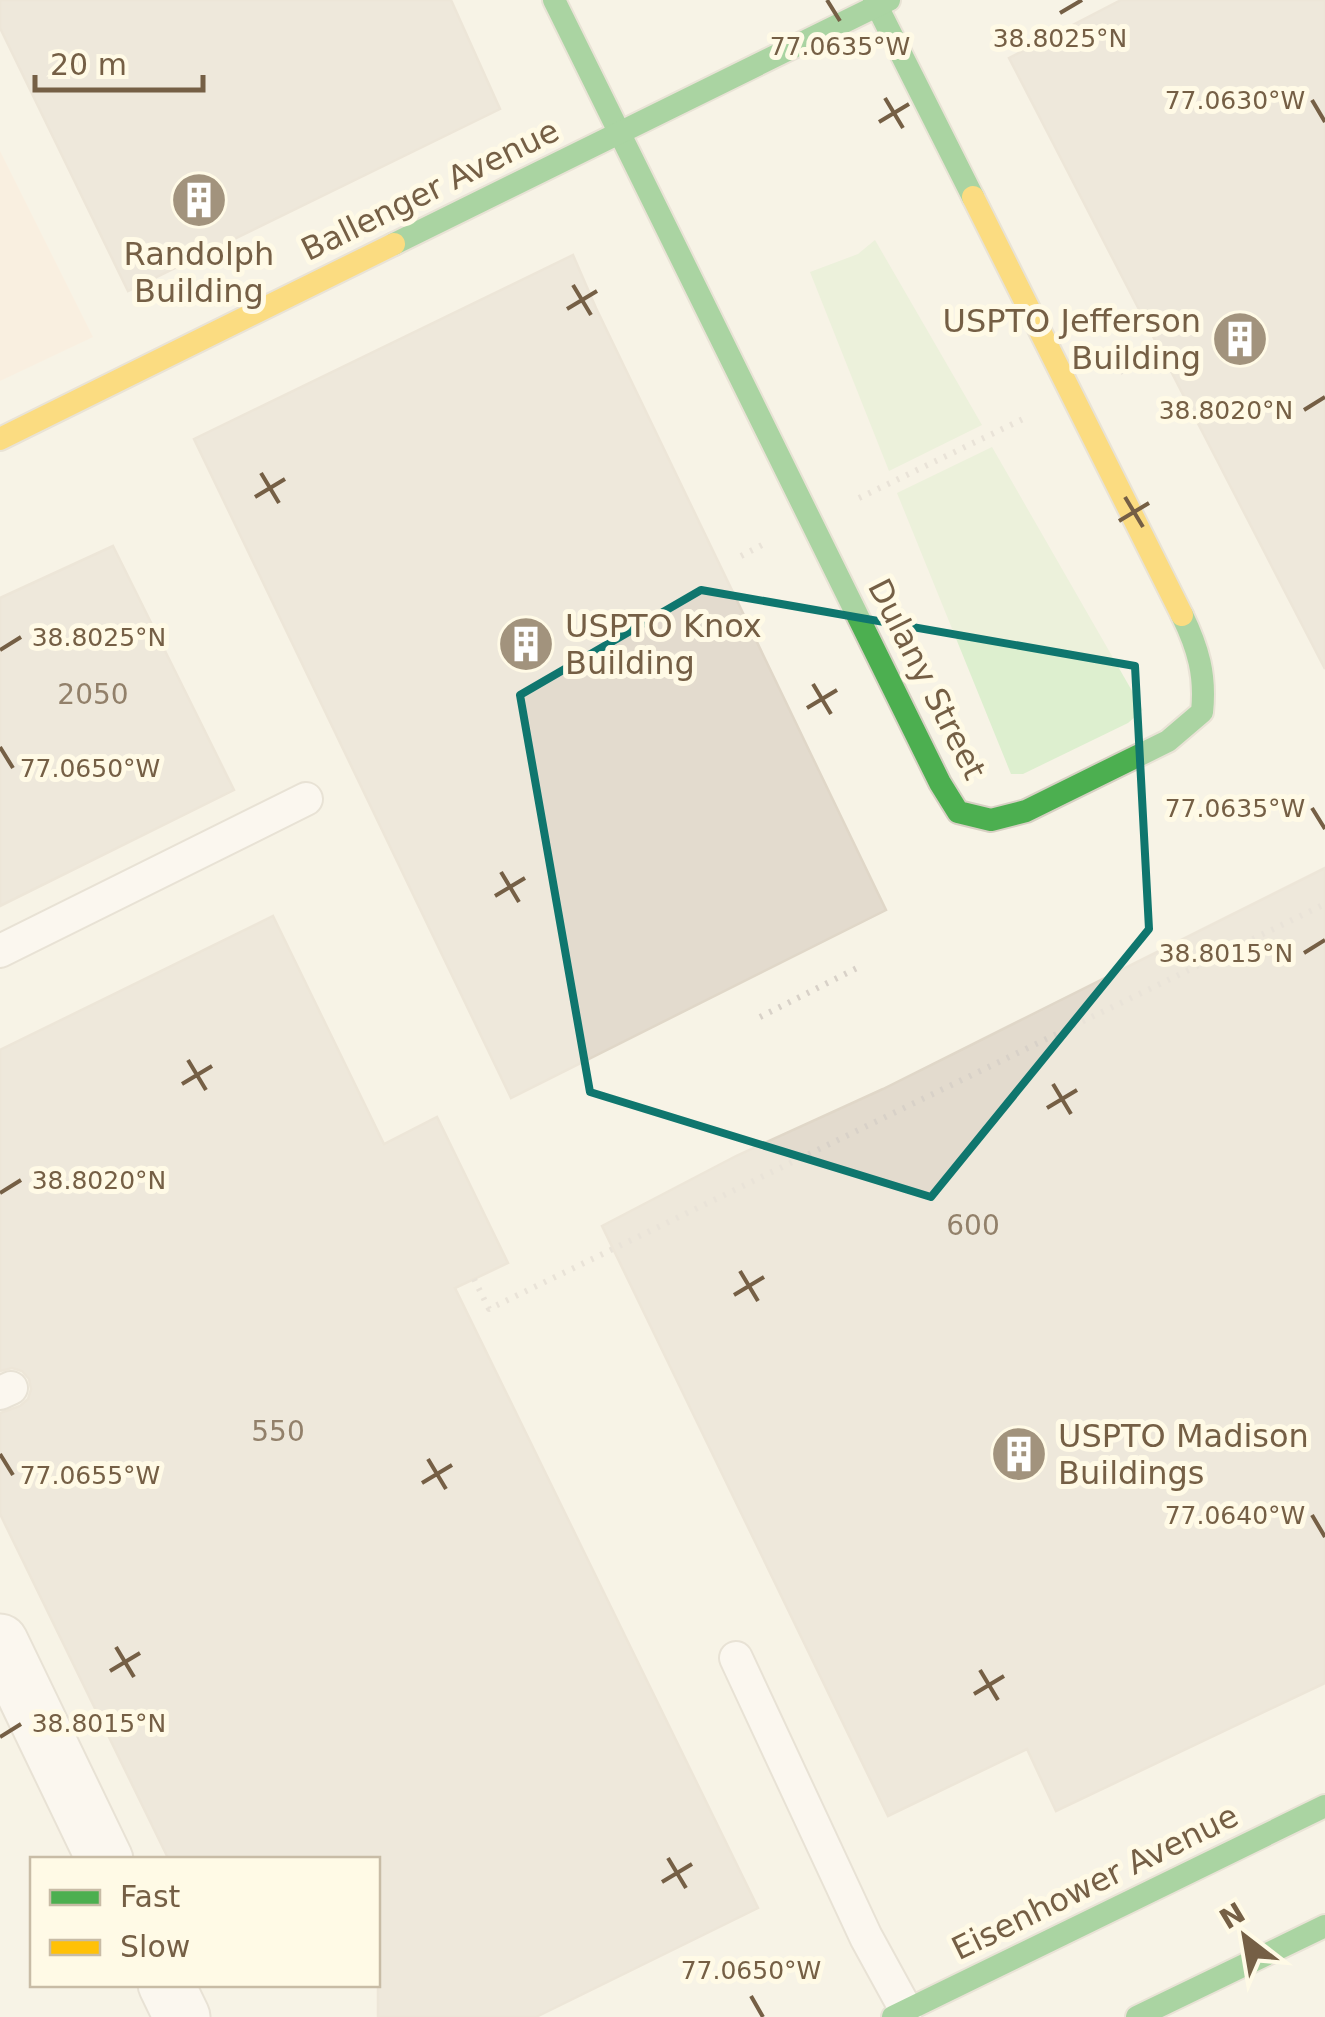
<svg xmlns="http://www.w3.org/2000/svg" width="1325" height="2017" font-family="'DejaVu Sans',sans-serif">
	<rect width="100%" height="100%" fill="#f7f3e6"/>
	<!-- commercial -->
	<path fill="#fbecda" d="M0,151l93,186 -93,44z"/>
	<!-- green -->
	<g fill="#ddefcf">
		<path d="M875,240l107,185 -93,46 -79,-199 48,-18z"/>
		<path d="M992,447l151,263 -15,13 -105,51h-12l-114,-281z"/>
	</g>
	<!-- building -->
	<g fill="#e3dbce" stroke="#e0d7c8" stroke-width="2.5">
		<path d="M0,0h451l49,109 -372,182 -128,-263z"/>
		<path d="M1121,0h204v669l-316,-611z"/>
		<path d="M573,255l23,53 290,602 -375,188 -317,-659z"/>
		<path d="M113,546l121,244 -234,116v-308z"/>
		<path d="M1325,868v815l-269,128 -29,-62 -139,67 -286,-590 134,-70 147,-67z"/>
		<path d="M273,916l111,228 53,-27 71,146 -53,25 303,620 -222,109h-158v-157h-209l-169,-346v-101l20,-7 8,-7 3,-10 -2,-10 -7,-8 -10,-3 -12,3v-321z"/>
	</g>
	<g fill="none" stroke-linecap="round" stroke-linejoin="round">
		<!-- lane casing -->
		<g stroke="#d6cfc1" stroke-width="36">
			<g id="lane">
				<path d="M0,951l306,-152"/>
				<path d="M0,1393l11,-5"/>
				<path d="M736,1658l130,279 40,73"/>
			</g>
		</g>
		<!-- street casing -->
		<g stroke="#d6cfc1" stroke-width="59">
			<g id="street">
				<path d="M0,1642l105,218"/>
				<path d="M166,1984l16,33"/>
			</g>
		</g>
		<!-- fast casing -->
		<g stroke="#d7d0c3" stroke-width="26">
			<g id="fast">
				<path d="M554,0l386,783 18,29 33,8 35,-9 142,-70 34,-29c4,-37 -4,-64 -20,-97"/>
				<path d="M874,0l99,197"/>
				<path d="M394,244l495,-244"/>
				<path d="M893,2017l432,-211"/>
				<path d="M1137,2017l188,-91"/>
			</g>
		</g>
		<!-- slow casing -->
		<g stroke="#d7d0c3" stroke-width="26">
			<g id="slow">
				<path d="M973,197l209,418"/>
				<path d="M0,439l394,-195"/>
			</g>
		</g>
		<!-- path -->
		<g stroke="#d8d1c8" stroke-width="6" stroke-dasharray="2.5 8" stroke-linecap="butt">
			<path d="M1120,372l26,-13"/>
			<path d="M859,498l164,-79"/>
			<path d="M741,556l21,-11"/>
			<path d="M760,1017l103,-52"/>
			<path d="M474,1279l15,30 836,-405"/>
		</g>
		<!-- lane -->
		<use href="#lane" stroke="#fefdfb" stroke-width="32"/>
		<!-- street -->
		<use href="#street" stroke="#fefdfb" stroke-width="55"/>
		<!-- fast -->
		<use href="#fast" stroke="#4caf50" stroke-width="22"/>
		<!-- slow -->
		<use href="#slow" stroke="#ffc107" stroke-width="22"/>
	</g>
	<!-- marked area -->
	<path d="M0 0H1325V2017H0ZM701,590l434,76 14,263 -218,268 -341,-105 -70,-397z" fill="#f7f3e6" fill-opacity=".55" fill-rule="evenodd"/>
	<path fill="none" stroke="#0f766e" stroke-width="8" stroke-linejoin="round" d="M701,590l434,76 14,263 -218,268 -341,-105 -70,-397z"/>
	<!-- ticks -->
	<path fill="none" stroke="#755f45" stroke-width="4" d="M827,0l13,21M1060,13l22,-13M885,98l18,30M1312,100l13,22M879,122l30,-18M573,285l18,30M567,309l30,-18M1304,410l21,-13M261,473l18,30M255,497l30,-18M1125,497l18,30M1119,521l30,-18M0,650l21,-13M813,684l18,30M807,708l30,-18M0,747l13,21M1312,808l13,21M501,872l18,30M495,896l30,-18M1304,953l21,-13M188,1060l18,30M182,1084l30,-18M1053,1084l18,30M1047,1108l30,-18M0,1193l21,-13M740,1271l18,30M734,1295l30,-18M0,1454l13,21M428,1459l18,30M422,1483l30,-18M1312,1515l13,22M116,1647l18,30M980,1670l18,30M110,1671l30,-18M974,1694l30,-18M0,1737l21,-13M668,1858l18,30M662,1882l30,-18M751,1996l12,21"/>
	<!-- icons -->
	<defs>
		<g id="building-disc" transform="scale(2.875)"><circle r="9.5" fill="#a2937d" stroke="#fffae6"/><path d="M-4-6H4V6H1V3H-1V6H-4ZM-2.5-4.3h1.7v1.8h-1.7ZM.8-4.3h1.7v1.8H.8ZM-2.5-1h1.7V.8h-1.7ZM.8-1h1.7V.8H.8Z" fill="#fff"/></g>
	</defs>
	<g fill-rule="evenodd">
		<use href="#building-disc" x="199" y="200"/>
		<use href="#building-disc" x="1240" y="339"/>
		<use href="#building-disc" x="526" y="644"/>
		<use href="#building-disc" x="1019" y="1454"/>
	</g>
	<g text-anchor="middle" stroke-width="10" stroke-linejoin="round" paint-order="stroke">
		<!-- number labels -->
		<g font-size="28" fill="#92806a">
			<text x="93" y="704">2050</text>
			<text x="973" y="1235">600</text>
			<text x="278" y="1441">550</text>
		</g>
		<!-- street labels -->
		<g font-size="32" fill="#755f45" stroke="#fffae6">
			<text transform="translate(430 190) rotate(-26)" y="11">Ballenger Avenue</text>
			<text transform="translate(927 679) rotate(63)" y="11">Dulany Street</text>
			<text transform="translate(1095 1882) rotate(-26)" y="11">Eisenhower Avenue</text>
		</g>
		<!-- poi labels -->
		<g font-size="32" fill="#755f45" stroke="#fffae6" text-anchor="start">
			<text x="199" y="265" text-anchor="middle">Randolph<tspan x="199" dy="37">Building</tspan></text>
			<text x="1201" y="332" text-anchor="end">USPTO Jefferson<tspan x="1201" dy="37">Building</tspan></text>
			<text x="565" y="637">USPTO Knox<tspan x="565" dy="37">Building</tspan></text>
			<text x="1058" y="1447">USPTO Madison<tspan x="1058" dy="37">Buildings</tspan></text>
		</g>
	</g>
	<g font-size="25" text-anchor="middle" fill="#755f45" stroke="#fffae6" stroke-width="10" stroke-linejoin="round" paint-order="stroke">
		<text x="1060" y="47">38.8025°N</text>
		<text x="840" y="55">77.0635°W</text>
		<text x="1235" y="109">77.0630°W</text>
		<text x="1226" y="419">38.8020°N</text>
		<text x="99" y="646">38.8025°N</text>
		<text x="90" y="777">77.0650°W</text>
		<text x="1235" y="817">77.0635°W</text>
		<text x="1226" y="962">38.8015°N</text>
		<text x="99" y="1189">38.8020°N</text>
		<text x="90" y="1484">77.0655°W</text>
		<text x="1235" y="1524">77.0640°W</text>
		<text x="99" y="1732">38.8015°N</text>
		<text x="751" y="1979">77.0650°W</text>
	</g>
	<!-- legend -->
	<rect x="30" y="1857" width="350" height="130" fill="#fffae6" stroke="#c8bca6" stroke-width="2.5"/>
	<rect x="50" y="1890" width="50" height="15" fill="#4caf50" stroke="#c8bca6" stroke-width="2.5"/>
	<text x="120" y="1907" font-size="30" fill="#755f45">Fast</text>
	<rect x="50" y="1940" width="50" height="15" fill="#ffc107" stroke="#c8bca6" stroke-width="2.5"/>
	<text x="120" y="1957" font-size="30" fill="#755f45">Slow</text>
	<!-- north arrow -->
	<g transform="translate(1245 1937) rotate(329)" stroke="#fffae6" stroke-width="8" paint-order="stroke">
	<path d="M0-8L18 38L0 25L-18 38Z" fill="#755f45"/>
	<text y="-15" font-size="28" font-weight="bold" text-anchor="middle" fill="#755f45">N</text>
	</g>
	<!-- scale -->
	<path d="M35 75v15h168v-15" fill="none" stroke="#755f45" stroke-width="5"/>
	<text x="50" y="75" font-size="30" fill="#755f45" stroke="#fffae6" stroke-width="8" paint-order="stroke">20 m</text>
</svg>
